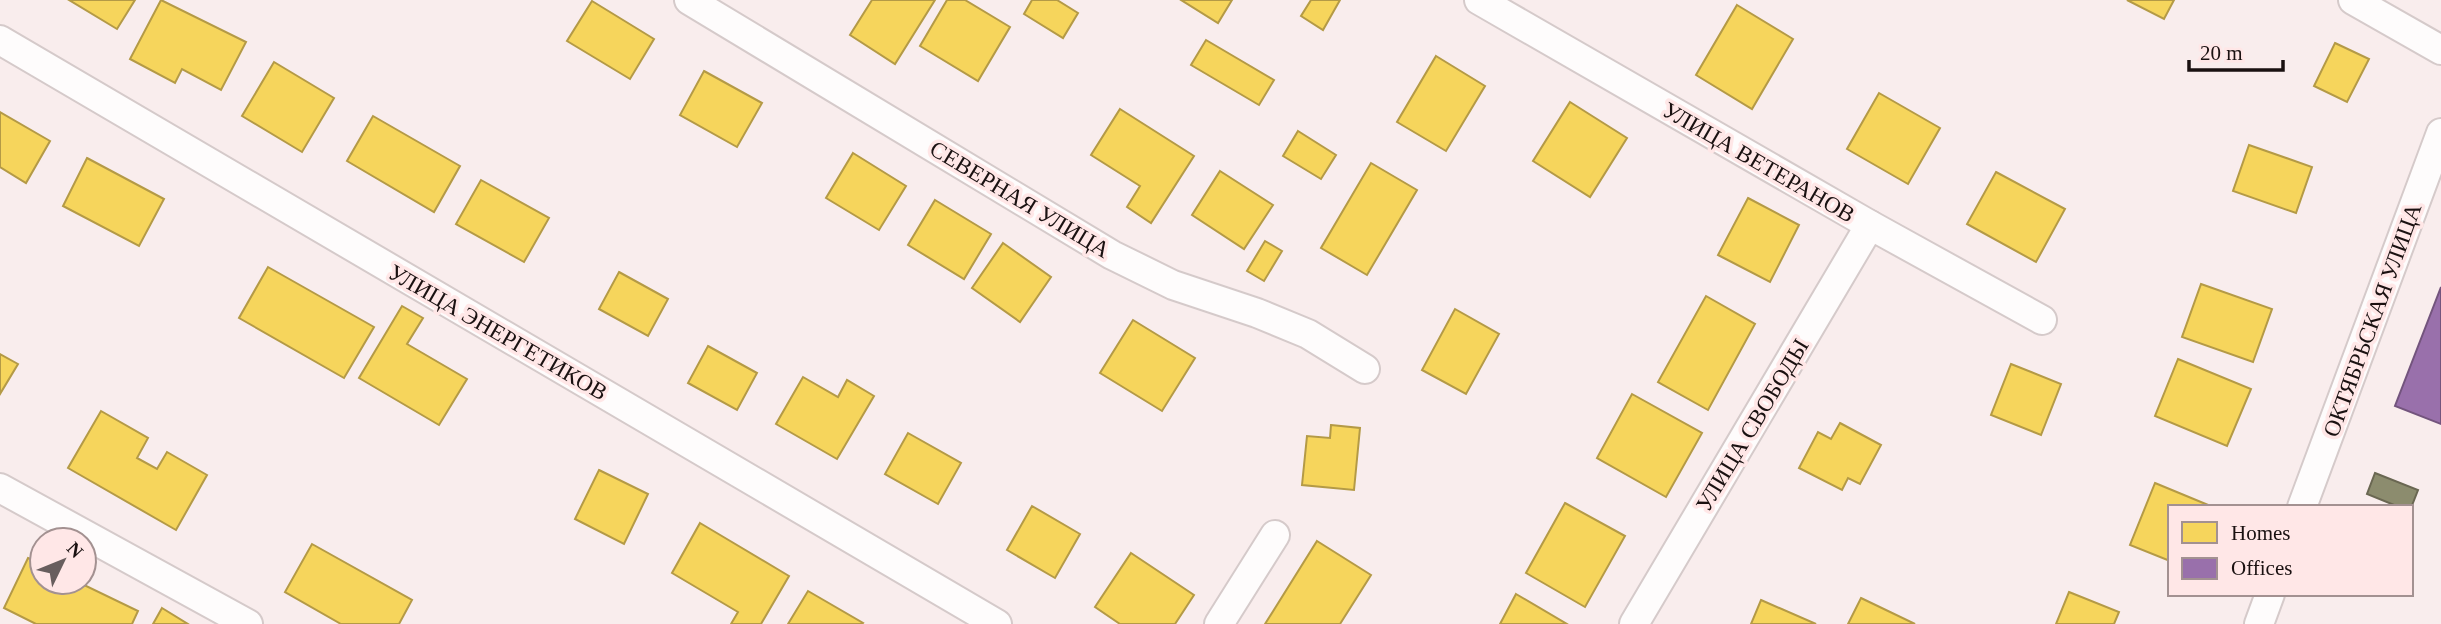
<svg xmlns="http://www.w3.org/2000/svg" width="2441" height="624" font-family="Georgia,serif">
	<rect width="100%" height="100%" fill="#f9eded"/>
	<!-- homes -->
	<g fill="#f6d55c" stroke="#b49a46" stroke-width="2">
		<path d="M69,0h66l-18,29z"/>
		<path d="M161,0l85,42 -25,48 -39,-21 -7,14 -45,-24z"/>
		<path d="M872,0h63l-40,64 -45,-29z"/>
		<path d="M947,0h18l45,27 -32,54 -58,-35z"/>
		<path d="M1032,0h25l21,13 -15,25 -39,-24z"/>
		<path d="M1181,0h51l-14,23z"/>
		<path d="M1311,0h29l-17,30 -22,-14z"/>
		<path d="M2127,0h47l-10,19z"/>
		<path d="M592,1l62,38 -24,40 -63,-38z"/>
		<path d="M1737,5l56,34 -41,70 -56,-34z"/>
		<path d="M1206,40l68,40 -15,25 -68,-40z"/>
		<path d="M2335,43l34,16 -22,43 -33,-16z"/>
		<path d="M1436,56l49,30 -39,65 -49,-29z"/>
		<path d="M274,62l60,36 -32,54 -60,-36z"/>
		<path d="M704,71l58,32 -25,44 -57,-32z"/>
		<path d="M1879,93l61,35 -32,56 -61,-35z"/>
		<path d="M1570,102l57,36 -37,59 -57,-36z"/>
		<path d="M1120,109l74,47 -43,67 -24,-16 13,-21 -49,-31z"/>
		<path d="M0,112l50,29 -24,42 -26,-16z"/>
		<path d="M373,116l87,50 -26,46 -87,-51z"/>
		<path d="M1298,131l38,24 -15,24 -38,-23z"/>
		<path d="M2249,145l63,22 -16,46 -63,-22z"/>
		<path d="M853,153l53,33 -27,44 -53,-32z"/>
		<path d="M87,158l77,41 -25,47 -76,-40z"/>
		<path d="M1371,163l46,27 -50,85 -46,-27z"/>
		<path d="M1220,171l53,34 -29,44 -52,-34z"/>
		<path d="M1996,172l69,37 -29,53 -69,-38z"/>
		<path d="M481,180l68,38 -25,44 -68,-38z"/>
		<path d="M1748,198l51,27 -29,57 -52,-27z"/>
		<path d="M935,200l56,34 -27,45 -56,-34z"/>
		<path d="M1265,241l17,10 -18,30 -17,-10z"/>
		<path d="M1003,243l48,34 -31,45 -48,-34z"/>
		<path d="M268,267l106,60 -30,51 -105,-60z"/>
		<path d="M619,272l49,27 -20,37 -49,-27z"/>
		<path d="M2201,284l71,25 -19,53 -71,-25z"/>
		<path d="M1706,296l49,28 -47,86 -50,-28z"/>
		<path d="M402,306l21,12 -16,26 60,35 -28,46 -80,-47z"/>
		<path d="M1455,309l44,25 -33,60 -44,-24z"/>
		<path d="M1133,320l62,38 -33,53 -62,-38z"/>
		<path d="M708,346l49,27 -20,37 -49,-27z"/>
		<path d="M0,354l18,10 -18,30z"/>
		<path d="M2178,359l73,30 -24,57 -72,-30z"/>
		<path d="M2011,364l50,20 -20,51 -50,-20z"/>
		<path d="M803,377l35,20 9,-17 27,16 -37,63 -61,-35z"/>
		<path d="M1632,394l70,39 -36,64 -69,-39z"/>
		<path d="M101,411l47,27 -11,20 20,11 10,-17 40,23 -31,55 -108,-62z"/>
		<path d="M1840,423l41,22 -21,39 -12,-6 -6,12 -43,-22 19,-36 13,7z"/>
		<path d="M1331,425l29,3 -6,62 -52,-5 5,-49 23,2z"/>
		<path d="M908,433l53,30 -23,41 -53,-30z"/>
		<path d="M599,470l49,24 -24,50 -49,-25z"/>
		<path d="M2155,483l58,24h-43v54l-40,-16z"/>
		<path d="M1565,503l60,33 -40,71 -59,-34z"/>
		<path d="M1032,506l48,28 -25,44 -48,-28z"/>
		<path d="M700,523l89,53 -28,48h-30l7,-12 -66,-39z"/>
		<path d="M1317,541l54,34 -31,49h-75z"/>
		<path d="M312,544l100,56 -13,24h-58l-56,-32z"/>
		<path d="M1131,553l63,42 -19,29h-55l-25,-17z"/>
		<path d="M28,558l14,6v18h36l60,29 -6,13h-96l-32,-16z"/>
		<path d="M808,591l55,32 -1,1h-74z"/>
		<path d="M2069,592l50,20 -5,12h-58z"/>
		<path d="M1516,594l51,30h-67z"/>
		<path d="M1861,598l54,26h-67z"/>
		<path d="M1761,600l55,24h-65z"/>
		<path d="M162,608l26,16h-35z"/>
	</g>
	<!-- offices -->
	<path fill="#9970ab" stroke="#73547d" stroke-width="2" d="M2441,287v137l-46,-18z"/>
	<!-- industry -->
	<path fill="#8c8c6e" stroke="#6a6752" stroke-width="2" d="M2375,473l43,17 -7,18 -12,-1 -32,-13z"/>
	<g fill="none" stroke-linecap="round" stroke-linejoin="round">
		<!-- street casing -->
		<g stroke="#d5caca" stroke-width="32">
			<g id="street">
				<path d="M689,0l423,255 61,30 84,28 51,21 57,35"/>
				<path d="M1479,0l391,225 172,95"/>
				<path d="M2353,0l88,50"/>
				<path d="M0,40l997,584"/>
				<path d="M0,488l248,136"/>
				<path d="M2302,507l139,-374"/>
				<path d="M1219,624l56,-89"/>
				<path d="M1634,624l236,-399"/>
				<path d="M2259,624l11,-30"/>
			</g>
		</g>
		<!-- street -->
		<use href="#street" stroke="#fefcfc" stroke-width="28"/>
	</g>
	<g text-anchor="middle" stroke-width="7" stroke-linejoin="round" paint-order="stroke">
		<!-- street labels -->
		<g font-size="23" fill="#1a1111" stroke="#ffe7e7">
			<text transform="translate(1759 162) rotate(30)" y="8">УЛИЦА ВЕТЕРАНОВ</text>
			<text transform="translate(1020 199) rotate(31)" y="8">СЕВЕРНАЯ УЛИЦА</text>
			<text transform="translate(2372 320) rotate(-70)" y="8">ОКТЯБРЬСКАЯ УЛИЦА</text>
			<text transform="translate(498 332) rotate(30)" y="8">УЛИЦА ЭНЕРГЕТИКОВ</text>
			<text transform="translate(1752 425) rotate(-59)" y="8">УЛИЦА СВОБОДЫ</text>
		</g>
	</g>
	<!-- legend -->
	<rect x="2168" y="505" width="245" height="91" fill="#ffe7e7" stroke="#a39191" stroke-width="2"/>
	<rect x="2182" y="522" width="35" height="21" fill="#f6d55c" stroke="#a39191" stroke-width="2"/>
	<text x="2231" y="540" font-size="21" fill="#1a1111">Homes</text>
	<rect x="2182" y="558" width="35" height="21" fill="#9970ab" stroke="#a39191" stroke-width="2"/>
	<text x="2231" y="575" font-size="21" fill="#1a1111">Offices</text>
	<!-- north arrow -->
	<g transform="translate(63 561) rotate(47)"><circle r="33" fill="#ffe7e7" stroke="#a39191" stroke-width="2"/>
	<path d="M0-5L12 26L0 18L-12 26Z" fill="#685e5e"/>
	<text y="-10" font-size="19" font-weight="bold" text-anchor="middle" fill="#1a1111">N</text>
	</g>
	<!-- scale -->
	<path d="M2189 60v10h94v-10" fill="none" stroke="#1a1111" stroke-width="3.5"/>
	<text x="2200" y="60" font-size="21" fill="#1a1111" stroke="#ffe7e7" stroke-width="5" paint-order="stroke">20 m</text>
</svg>
